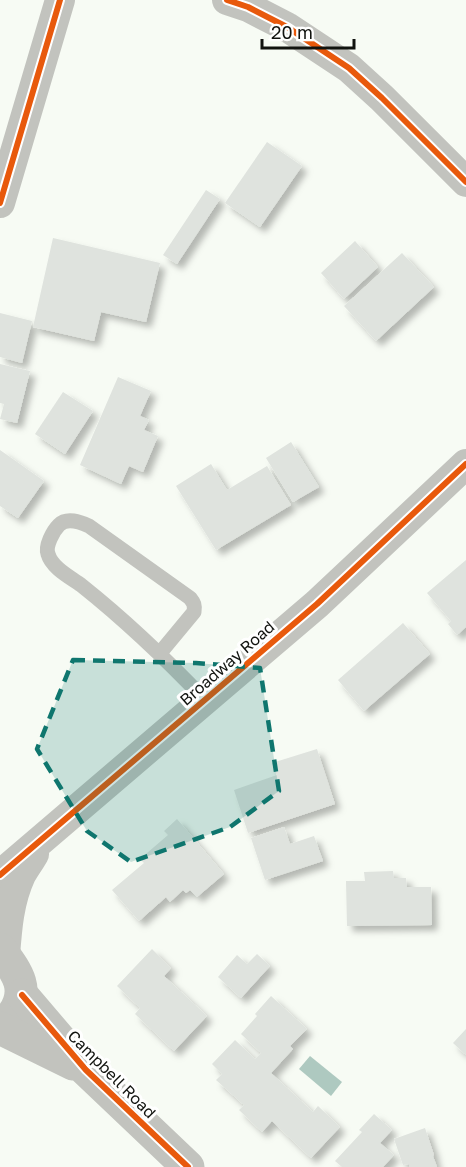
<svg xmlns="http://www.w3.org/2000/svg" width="466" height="1167" font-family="'Golos Text',sans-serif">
	<defs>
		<filter id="shadow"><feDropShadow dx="5.5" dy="5.5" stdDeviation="3" flood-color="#0004"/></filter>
	</defs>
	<rect width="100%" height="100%" fill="#f7fbf4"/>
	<!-- water -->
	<path fill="#aec9c0" d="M310,1056l32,26 -11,14 -32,-27z"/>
	<!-- building -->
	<g fill="#dfe3de" filter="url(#shadow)">
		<path d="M267,142l35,24 -42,61 -35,-24z"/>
		<path d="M206,190l14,9 -43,65 -14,-9z"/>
		<path d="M53,238l107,25 -14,59 -45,-10 -7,29 -61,-14z"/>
		<path d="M355,241l23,26 -34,32 -23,-26z"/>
		<path d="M402,253l32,34 -58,54 -32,-35z"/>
		<path d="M0,313l32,8 -10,42 -22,-6z"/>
		<path d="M0,364l30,7 -13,52 -17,-4 4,-15 -4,-1z"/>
		<path d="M118,377l33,14 -11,25 9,4 -5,10 14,6 -15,36 -14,-6 -8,18 -41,-19z"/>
		<path d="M63,392l30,19 -28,43 -30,-20z"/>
		<path d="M291,442l28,45 -26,15 -27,-44z"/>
		<path d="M0,450l44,31 -26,37 -18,-12z"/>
		<path d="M211,464l16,26 40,-24 24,39 -75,45 -40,-64z"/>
		<path d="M466,560v67l-9,8 -9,-11 3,-3 -24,-28z"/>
		<path d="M403,623l27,31 -66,57 -26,-31z"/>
		<path d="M317,749l18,55 -87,29 -14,-43 43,-15 -5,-12z"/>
		<path d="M177,819l47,55 -27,23 -7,-7 -4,3 -3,-3 -13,12 -4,-5 -27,24 -27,-31 32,-27 -4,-4 28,-24 -4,-4z"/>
		<path d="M284,827l6,17 24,-8 9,25 -58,19 -14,-42z"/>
		<path d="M393,871l1,7h12l1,9h24l1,38 -85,1 -1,-45h19l-1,-9z"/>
		<path d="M152,949l19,19 -7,8 43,40 -33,35 -39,-37 5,-6 -23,-22z"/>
		<path d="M257,954l13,12 -29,32 -23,-21 19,-22 10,9z"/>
		<path d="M271,996l36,33 -17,17 3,3 -22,24 42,39 5,-6 22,21 -29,31 -39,-37 -10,11 -23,-22 5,-5 -28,-25 6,-6 -10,-10 23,-24 20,19 6,-6 -20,-19 16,-18 -2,-2z"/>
		<path d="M466,1029v26l-13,-12z"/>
		<path d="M374,1114l18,16 -12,13 14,12 -11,12h-41l-7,-6 27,-29 -3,-2z"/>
		<path d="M425,1128l9,27 -1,1 4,11h-27l-1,-3 -6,1 -9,-26z"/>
	</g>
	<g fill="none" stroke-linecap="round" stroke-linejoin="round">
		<!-- service -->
		<path stroke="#c2c3be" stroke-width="15" d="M160,653l34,-41c1,-7 0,-9 -4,-14l-101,-72c-9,-4 -22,-9 -30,-1 -6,6 -14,21 -11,29 4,14 22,23 33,31 44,35 85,74 124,115"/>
		<!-- minor -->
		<g stroke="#c2c3be" stroke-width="30">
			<path d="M227,0l21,7 39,20 62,41 33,30 84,84"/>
			<path d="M0,203l60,-203"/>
			<path d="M0,875l317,-271 149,-140"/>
			<path d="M5,956c2,-28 4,-55 16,-81 4,-7 9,-14 13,-21"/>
		</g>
		<!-- tertiary -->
		<g stroke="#c2c3be" stroke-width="33">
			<path d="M0,949c16,22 31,40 13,65"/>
			<path d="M22,995l64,75 102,97"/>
			<path d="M0,1028l73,36"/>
		</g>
		<!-- cycleway casing -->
		<g stroke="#fff" stroke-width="10">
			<g id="cycleway">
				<path d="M227,0l21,7 39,20 62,41 33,30 84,84"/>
				<path d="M0,203l60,-203"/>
				<path d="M0,875l317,-271 149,-140"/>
				<path d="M22,995l64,75 102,97"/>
			</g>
		</g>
		<!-- cycleway -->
		<use href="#cycleway" stroke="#e8590c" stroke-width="6"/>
	</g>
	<!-- marked area -->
	<path fill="#0f766e" fill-opacity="0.2" stroke="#0f766e" stroke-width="4.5" stroke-dasharray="12 8" stroke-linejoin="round" d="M73,660l123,3 64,5 19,123 -49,36 -99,35 -44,-31 -50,-82z"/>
	<g text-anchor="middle" stroke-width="6" stroke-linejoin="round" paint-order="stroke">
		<!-- street labels -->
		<g font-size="16" fill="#11130f" stroke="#fff">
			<text transform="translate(227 663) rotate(-41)" y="6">Broadway Road</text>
			<text transform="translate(112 1074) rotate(45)" y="6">Campbell Road</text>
		</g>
	</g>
	<!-- scale -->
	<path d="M262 39v9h92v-9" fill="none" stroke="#11130f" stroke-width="3"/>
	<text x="271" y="39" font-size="18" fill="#11130f" stroke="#ffffff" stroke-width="4.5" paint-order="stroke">20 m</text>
</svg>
